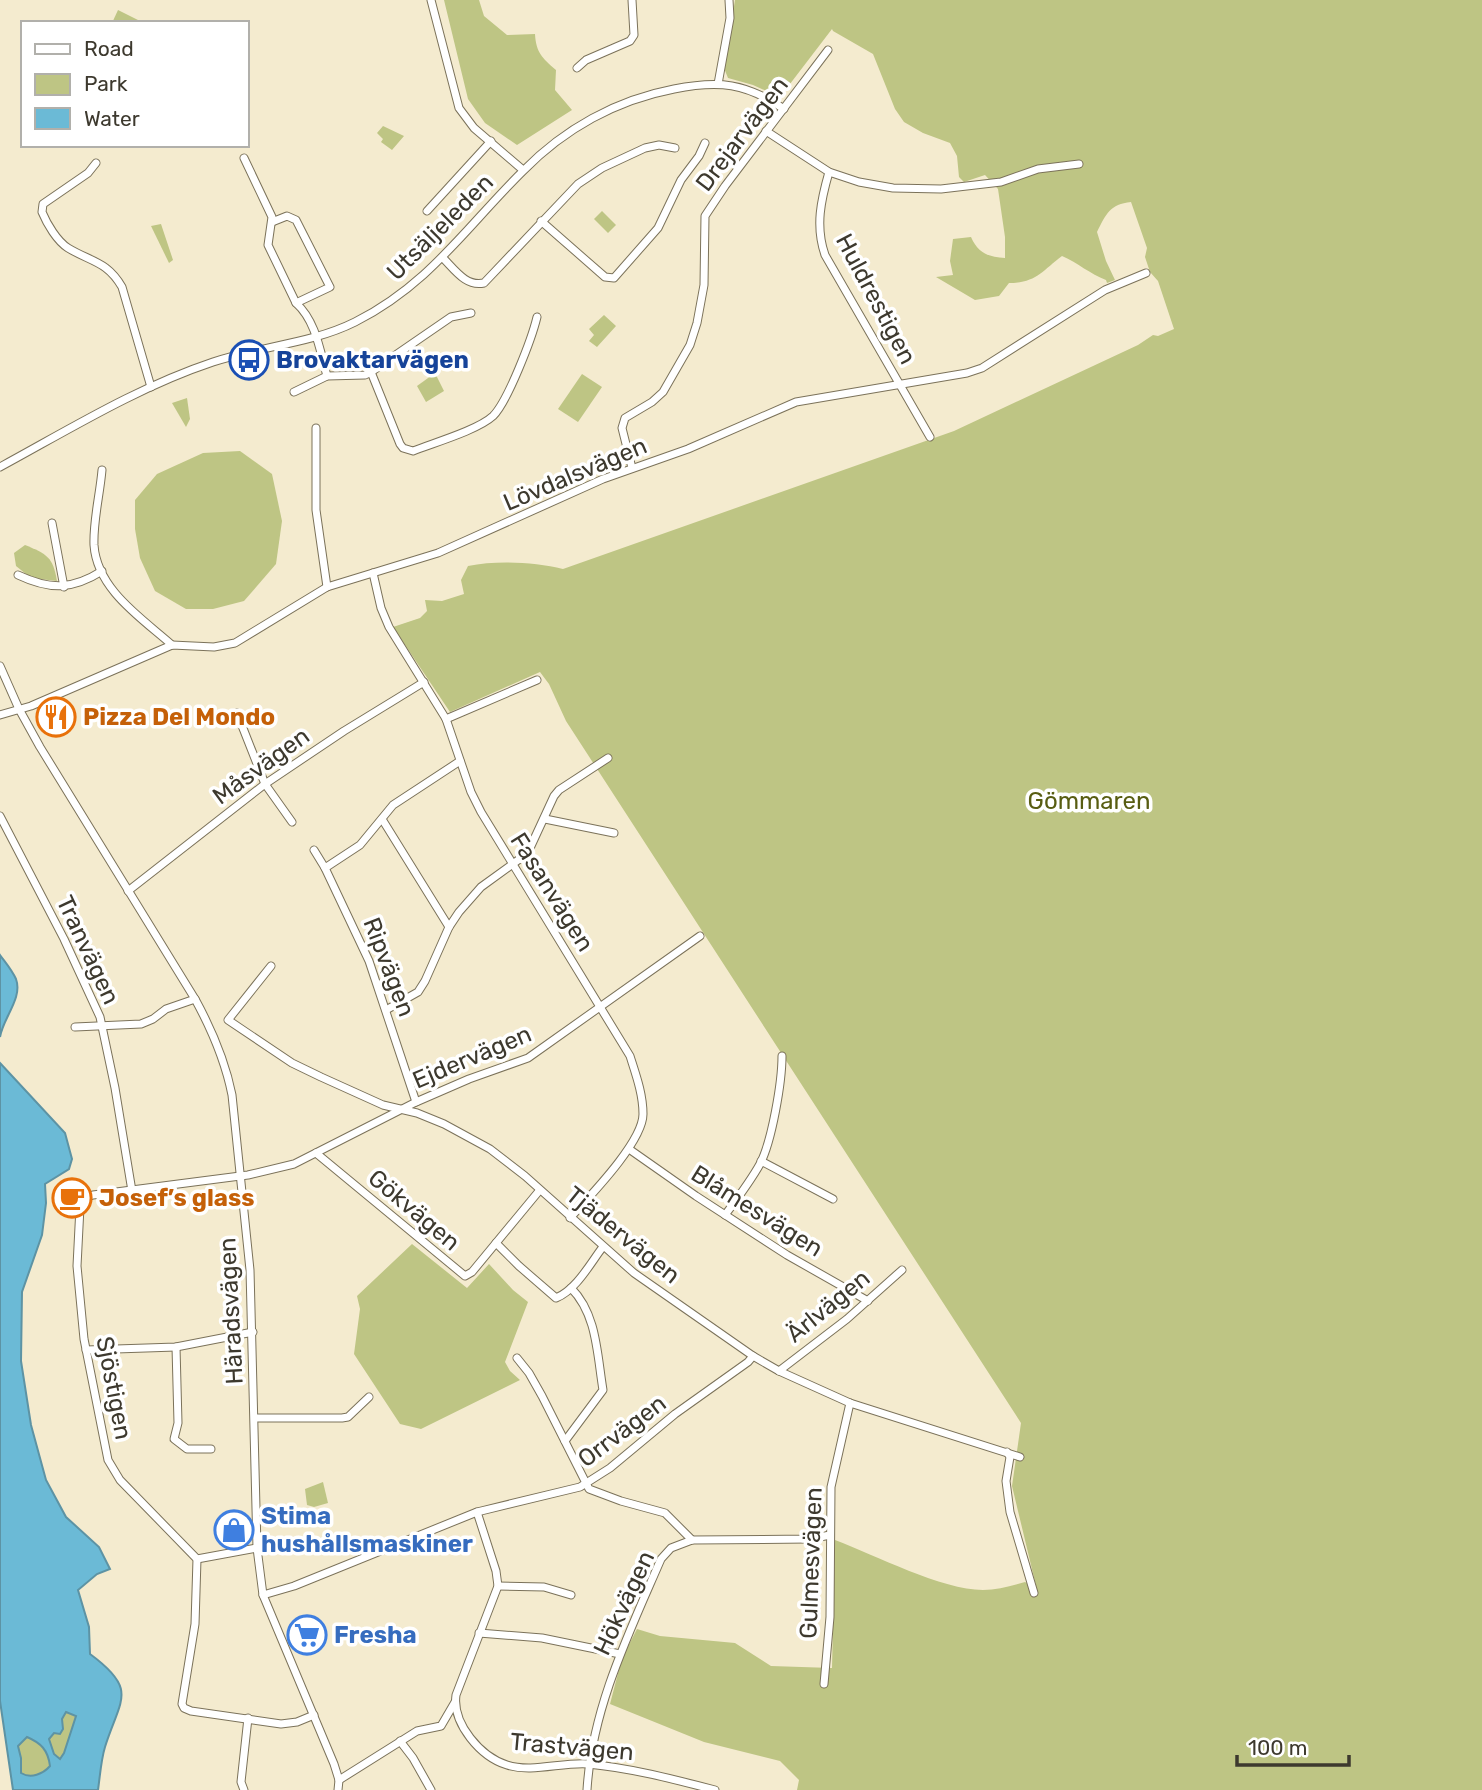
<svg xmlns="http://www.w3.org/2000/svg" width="1482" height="1790" font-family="Rubik,sans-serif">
	<rect width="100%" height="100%" fill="#f4ebcf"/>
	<!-- green -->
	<g fill="#bec584">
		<path d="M444,0h35l5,16 23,19 28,-1c1,18 7,24 21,36l-1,20 17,20 -55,35 -32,-22 -17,-24z"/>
		<path d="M735,0h747v1790h-685l2,-10 -19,-19 -76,-19 -94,-38 12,-46 15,-29 23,7 75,7 36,23 61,2 3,-128c40,15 107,50 148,50 14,0 28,-4 42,-8l12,8 -25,-104 9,-63 -455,-702 -17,-37 -9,-12 -90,40 -57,-85 27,-9 7,-7 -2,-11 17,1 22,-7 -3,-14 7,-14c29,-6 67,-4 95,3l391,-138 184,-86 15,-10 5,1 16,-7 -16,-48 -8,-9 -5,-15 2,-9 -16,-46c-21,2 -25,12 -34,30l9,29 9,19 -8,3 -1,-3c-16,-6 -28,-17 -44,-24 -20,15 -26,27 -53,27l-10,13 -24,4 -39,-23 17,-2 -3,-14 3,-22 18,-2c7,16 17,20 34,21v-21l-7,-48 -13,-14 -21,7 -5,-5 -2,-21 -7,-13 -27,-10 -19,-11 -9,-13 -22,-55 -40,-23 -1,-2 -52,68 -27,-12 -25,-7 -4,-10z"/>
		<path d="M118,10l26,13h-32z"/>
		<path d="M383,126l21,10 -12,14 -11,-8 2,-3 -6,-6z"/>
		<path d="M602,211l14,14 -8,8 -14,-14z"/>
		<path d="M161,224l12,36 -4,3 -18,-37z"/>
		<path d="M604,315l12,11 -19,21 -8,-6 5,-6 -5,-6z"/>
		<path d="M435,373l9,18 -18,11 -9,-16z"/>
		<path d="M582,374l20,13 -24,35 -20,-13z"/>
		<path d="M187,398l3,21 -4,8 -14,-24z"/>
		<path d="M240,451l32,23 10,47 -6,43 -32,37 -31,8h-27l-31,-18 -15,-33 -5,-29v-29l22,-26 46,-21z"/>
		<path d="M25,545c22,9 28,12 32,36l-26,-3 -15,-12 -2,-13z"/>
		<path d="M412,1244l55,44 22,-24 24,26 15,12 -23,60 5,9 10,9 -99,49 -21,-5 -46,-70 6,-45 -3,-13z"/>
		<path d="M323,1482l5,21 -14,4 -7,-2 -2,-16z"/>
		<path d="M66,1712l10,3 -12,38 -4,6 -6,-5 -5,-15z"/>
		<path d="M27,1737c14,6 21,13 23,29 -8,8 -18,13 -29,7v-15l-3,-12z"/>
	</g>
	<!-- water -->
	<g fill="#6bbad6" stroke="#5d93a4" stroke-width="2" fill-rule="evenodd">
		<path d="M0,955c5,7 12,15 16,24 7,19 -13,39 -16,58z"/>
		<path d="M0,1063l65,70 7,26 -3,10 -24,15 1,19 -4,32 -20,57 -1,69 10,64 15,55 20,37 33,30 11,22 -13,5 -19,16 11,37 1,27c49,36 30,45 15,93 -4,13 -5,29 -7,43h-85l-13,-89zM66,1712l10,4 -12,37 -4,6 -6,-5 -5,-15 5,-6 6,1 3,-5 -1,-10zM27,1737c14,6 21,13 23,29 -7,8 -19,13 -29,7v-15l-3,-12z"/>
	</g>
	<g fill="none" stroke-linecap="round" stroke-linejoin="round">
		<!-- minor casing -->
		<g stroke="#7b725a" stroke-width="9">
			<g id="minor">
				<path d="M431,0l28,108 15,20 49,42"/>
				<path d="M577,68l9,-8 44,-19 4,-6 -2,-35"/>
				<path d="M718,84l12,-66 -1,-18"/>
				<path d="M766,131l63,41 30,10 34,6 48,1 60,-7 37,-13 41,-5"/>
				<path d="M244,158l28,59 -4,28 28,58c20,18 24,48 31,73"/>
				<path d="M96,163l-8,10 -45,31 -1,8c5,12 15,29 26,36 23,14 39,13 54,39l29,100"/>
				<path d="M829,172c-8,28 -14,54 -4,83l105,182"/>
				<path d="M427,211l64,-70"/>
				<path d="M541,221l64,56 9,1 44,-50 23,-48 18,-24 6,-13"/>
				<path d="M272,222l15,-6 9,4 34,67 -34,16"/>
				<path d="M443,258c12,12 23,29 41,25l94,-99 24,-16 43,-20 14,-3 16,3"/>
				<path d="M371,372l29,72 3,4 10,3c20,-8 65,-21 80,-35 15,-15 39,-78 44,-99"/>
				<path d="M294,392l33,-16 38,-1 6,-3 80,-55 20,-4"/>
				<path d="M316,428v82l11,77"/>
				<path d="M0,467c70,-38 138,-80 213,-105 47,-16 98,-18 142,-40 75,-38 111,-95 168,-151 41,-42 93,-71 151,-82 45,-9 72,-6 110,20"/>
				<path d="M632,468l-10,-40 3,-10 27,-16 11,-10 27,-47 7,-22 7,-38 1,-69 20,-30 103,-136"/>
				<path d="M102,470c-2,24 -9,51 -8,75 3,45 49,74 78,100"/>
				<path d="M52,523l12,64"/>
				<path d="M373,573l8,35 8,19 57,92 25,73 10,20 149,244c6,19 13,38 13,58 0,28 -54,83 -73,104"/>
				<path d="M18,575c32,15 54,15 84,-4"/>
				<path d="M0,666l19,43 21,38 155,252c17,31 30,61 37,96l18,175 7,278 6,47 71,169 5,16 -1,10"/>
				<path d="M237,713l28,71 27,38"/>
				<path d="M0,715l31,-9 141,-61 42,2 21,-4 92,-56 111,-34 165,-74 85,-30 108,-47 171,-29 15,-5 123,-78 41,-17"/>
				<path d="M446,719l91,-39"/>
				<path d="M0,816l64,123 36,78 15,71 17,103"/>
				<path d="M382,819l67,108"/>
				<path d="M545,819l69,14"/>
				<path d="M314,850l11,18 44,93 47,141"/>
				<path d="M325,868l35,-23 33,-40 67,-44"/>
				<path d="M128,891l137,-107 79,-53 80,-49"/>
				<path d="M271,966l-43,54 64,43 29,14 62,28 34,8 27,11 46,25 35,27 109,97 119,83 26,15 71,32 170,54"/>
				<path d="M386,1010l32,-18 7,-11 24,-54 10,-15 22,-25 40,-29 9,-10 24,-52 5,-6 49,-32"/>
				<path d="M75,1027l66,-3 12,-5 13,-10 29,-10"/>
				<path d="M629,1149l67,47 91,59 81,46"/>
				<path d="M316,1153l149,123 7,-4 67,-81"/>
				<path d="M761,1161l72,38"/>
				<path d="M725,1215c12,-16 25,-33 35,-51 12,-23 22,-82 22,-108"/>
				<path d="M496,1243l23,23 37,32c20,-8 34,-34 46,-50"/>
				<path d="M176,1347l2,76 -4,16 13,10h24"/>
				<path d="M86,1350l90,-3 77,-15"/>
				<path d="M517,1358l12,15 13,23 47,93 32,12 44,12 27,27"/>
				<path d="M779,1371l68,-52 55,-49"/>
				<path d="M255,1418h87l6,-1 21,-20"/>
				<path d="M565,1441l38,-51c-6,-36 -6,-76 -32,-102"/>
				<path d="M1007,1452l3,5 -4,24 4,31 24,81"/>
				<path d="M477,1512l19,59 2,15 -42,109c-4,29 25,62 51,70 25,8 55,-3 81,-1 43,4 85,15 127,26"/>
				<path d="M197,1559l60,-11"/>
				<path d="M498,1586l46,1 27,8"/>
				<path d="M263,1595l31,-9 183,-74 103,-25 30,-19 65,-54 73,-52 5,-6"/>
				<path d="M479,1633l63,5 78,16"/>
				<path d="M824,1684l6,-67 1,-130 19,-84"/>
				<path d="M314,1715l-17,7 -16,2 -90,-13 -7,-3 -2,-4 13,-80 2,-65 -77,-79 -12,-20 -24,-121 -7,-73 3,-59 7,-10 6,-2 155,-20 46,-11 122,-62 53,-23 59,-21 172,-122"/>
				<path d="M400,1741l13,17 18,32"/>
				<path d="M339,1780l78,-49 24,-5 14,-24"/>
				<path d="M244,1790l-3,-8 7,-64"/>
				<path d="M587,1790c5,-82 42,-157 74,-231l10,-11 21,-8 118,-1 20,-4"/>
			</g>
		</g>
		<!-- minor -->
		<use href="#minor" stroke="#fff" stroke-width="7"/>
	</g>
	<!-- icons -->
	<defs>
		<g id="bus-ring" transform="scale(2.0125)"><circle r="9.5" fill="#fff" stroke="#1a4fb4" stroke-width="1.5"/><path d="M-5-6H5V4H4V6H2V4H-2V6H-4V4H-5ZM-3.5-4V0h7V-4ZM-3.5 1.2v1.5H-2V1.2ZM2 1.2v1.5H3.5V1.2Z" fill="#1a4fb4"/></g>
		<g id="restaurant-ring" transform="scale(2.0125)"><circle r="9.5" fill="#fff" stroke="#e8710a" stroke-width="1.5"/><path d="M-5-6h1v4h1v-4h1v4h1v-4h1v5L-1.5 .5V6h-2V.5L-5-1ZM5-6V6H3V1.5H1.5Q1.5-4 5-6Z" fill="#e8710a"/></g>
		<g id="cafe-ring" transform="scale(2.0125)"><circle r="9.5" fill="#fff" stroke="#e8710a" stroke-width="1.5"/><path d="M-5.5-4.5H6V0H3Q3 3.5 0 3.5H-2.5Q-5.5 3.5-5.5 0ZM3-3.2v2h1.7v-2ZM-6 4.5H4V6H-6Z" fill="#e8710a"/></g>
		<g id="shop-ring" transform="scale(2.0125)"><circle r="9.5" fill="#fff" stroke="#3f7fe0" stroke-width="1.5"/><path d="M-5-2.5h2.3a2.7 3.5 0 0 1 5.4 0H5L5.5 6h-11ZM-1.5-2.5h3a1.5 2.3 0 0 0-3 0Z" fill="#3f7fe0"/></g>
		<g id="supermarket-ring" transform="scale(2.0125)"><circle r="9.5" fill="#fff" stroke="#3f7fe0" stroke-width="1.5"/><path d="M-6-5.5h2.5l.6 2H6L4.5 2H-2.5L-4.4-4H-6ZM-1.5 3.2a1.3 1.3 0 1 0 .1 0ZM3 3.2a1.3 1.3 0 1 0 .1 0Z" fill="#3f7fe0"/></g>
	</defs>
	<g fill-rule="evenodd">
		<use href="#bus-ring" x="249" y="360"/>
		<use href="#restaurant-ring" x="56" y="717"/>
		<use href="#cafe-ring" x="72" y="1198"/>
		<use href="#shop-ring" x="234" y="1530"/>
		<use href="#supermarket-ring" x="307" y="1635"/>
	</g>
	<g text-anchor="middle" stroke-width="7" stroke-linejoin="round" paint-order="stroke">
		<!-- street labels -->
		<g font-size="24" fill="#3d392e" stroke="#fff">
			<text transform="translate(742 134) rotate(-53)" y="8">Drejarvägen</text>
			<text transform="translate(440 227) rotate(-45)" y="8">Utsäljeleden</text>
			<text transform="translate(876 299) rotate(62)" y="8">Huldrestigen</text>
			<text transform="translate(575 474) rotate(-23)" y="8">Lövdalsvägen</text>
			<text transform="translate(261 766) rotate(-36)" y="8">Måsvägen</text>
			<text transform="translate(552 892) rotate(58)" y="8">Fasanvägen</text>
			<text transform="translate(88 950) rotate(65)" y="8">Tranvägen</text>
			<text transform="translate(389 967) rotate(69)" y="8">Ripvägen</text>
			<text transform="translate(472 1057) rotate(-23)" y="8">Ejdervägen</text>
			<text transform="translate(414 1210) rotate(40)" y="8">Gökvägen</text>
			<text transform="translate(757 1211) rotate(32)" y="8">Blåmesvägen</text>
			<text transform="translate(623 1235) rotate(39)" y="8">Tjädervägen</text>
			<text transform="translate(828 1306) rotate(-39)" y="8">Ärlvägen</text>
			<text transform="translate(231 1311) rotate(-93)" y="8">Häradsvägen</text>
			<text transform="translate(114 1388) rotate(79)" y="8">Sjöstigen</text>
			<text transform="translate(622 1431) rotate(-37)" y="8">Orrvägen</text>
			<text transform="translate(811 1563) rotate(-88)" y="8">Gulmesvägen</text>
			<text transform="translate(624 1603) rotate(-65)" y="8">Hökvägen</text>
			<text transform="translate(572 1747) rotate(5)" y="8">Trastvägen</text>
		</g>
		<!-- transit labels -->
		<g font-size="24" font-weight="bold" fill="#164399" stroke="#fff" text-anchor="start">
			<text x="276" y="368">Brovaktarvägen</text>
		</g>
		<!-- food labels -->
		<g font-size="24" font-weight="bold" fill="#c56008" stroke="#fff" text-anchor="start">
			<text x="83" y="725">Pizza Del Mondo</text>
			<text x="99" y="1206">Josef’s glass</text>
		</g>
		<!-- park labels -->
		<g font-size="24" fill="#585d12" stroke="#fff">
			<text x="1089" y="809">Gömmaren</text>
		</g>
		<!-- shop labels -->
		<g font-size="24" font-weight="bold" fill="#366cbe" stroke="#fff" text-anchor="start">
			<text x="261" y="1524">Stima<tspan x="261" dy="28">hushållsmaskiner</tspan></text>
			<text x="334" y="1643">Fresha</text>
		</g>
	</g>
	<!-- legend -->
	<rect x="21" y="21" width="228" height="126" fill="#ffffff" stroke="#b1b0ab" stroke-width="2"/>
	<rect x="35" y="44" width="35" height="10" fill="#ffffff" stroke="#b1b0ab" stroke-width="2"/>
	<text x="84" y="56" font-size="21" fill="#3d392e">Road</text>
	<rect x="35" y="74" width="35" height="21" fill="#bec584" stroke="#b1b0ab" stroke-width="2"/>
	<text x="84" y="91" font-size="21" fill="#3d392e">Park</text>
	<rect x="35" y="108" width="35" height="21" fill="#6bbad6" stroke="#b1b0ab" stroke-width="2"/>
	<text x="84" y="126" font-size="21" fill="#3d392e">Water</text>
	<!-- scale -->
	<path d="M1237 1755v10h112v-10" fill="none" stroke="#3d392e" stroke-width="3.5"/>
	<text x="1248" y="1755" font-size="21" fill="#3d392e" stroke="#ffffff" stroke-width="5" paint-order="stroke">100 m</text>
</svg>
